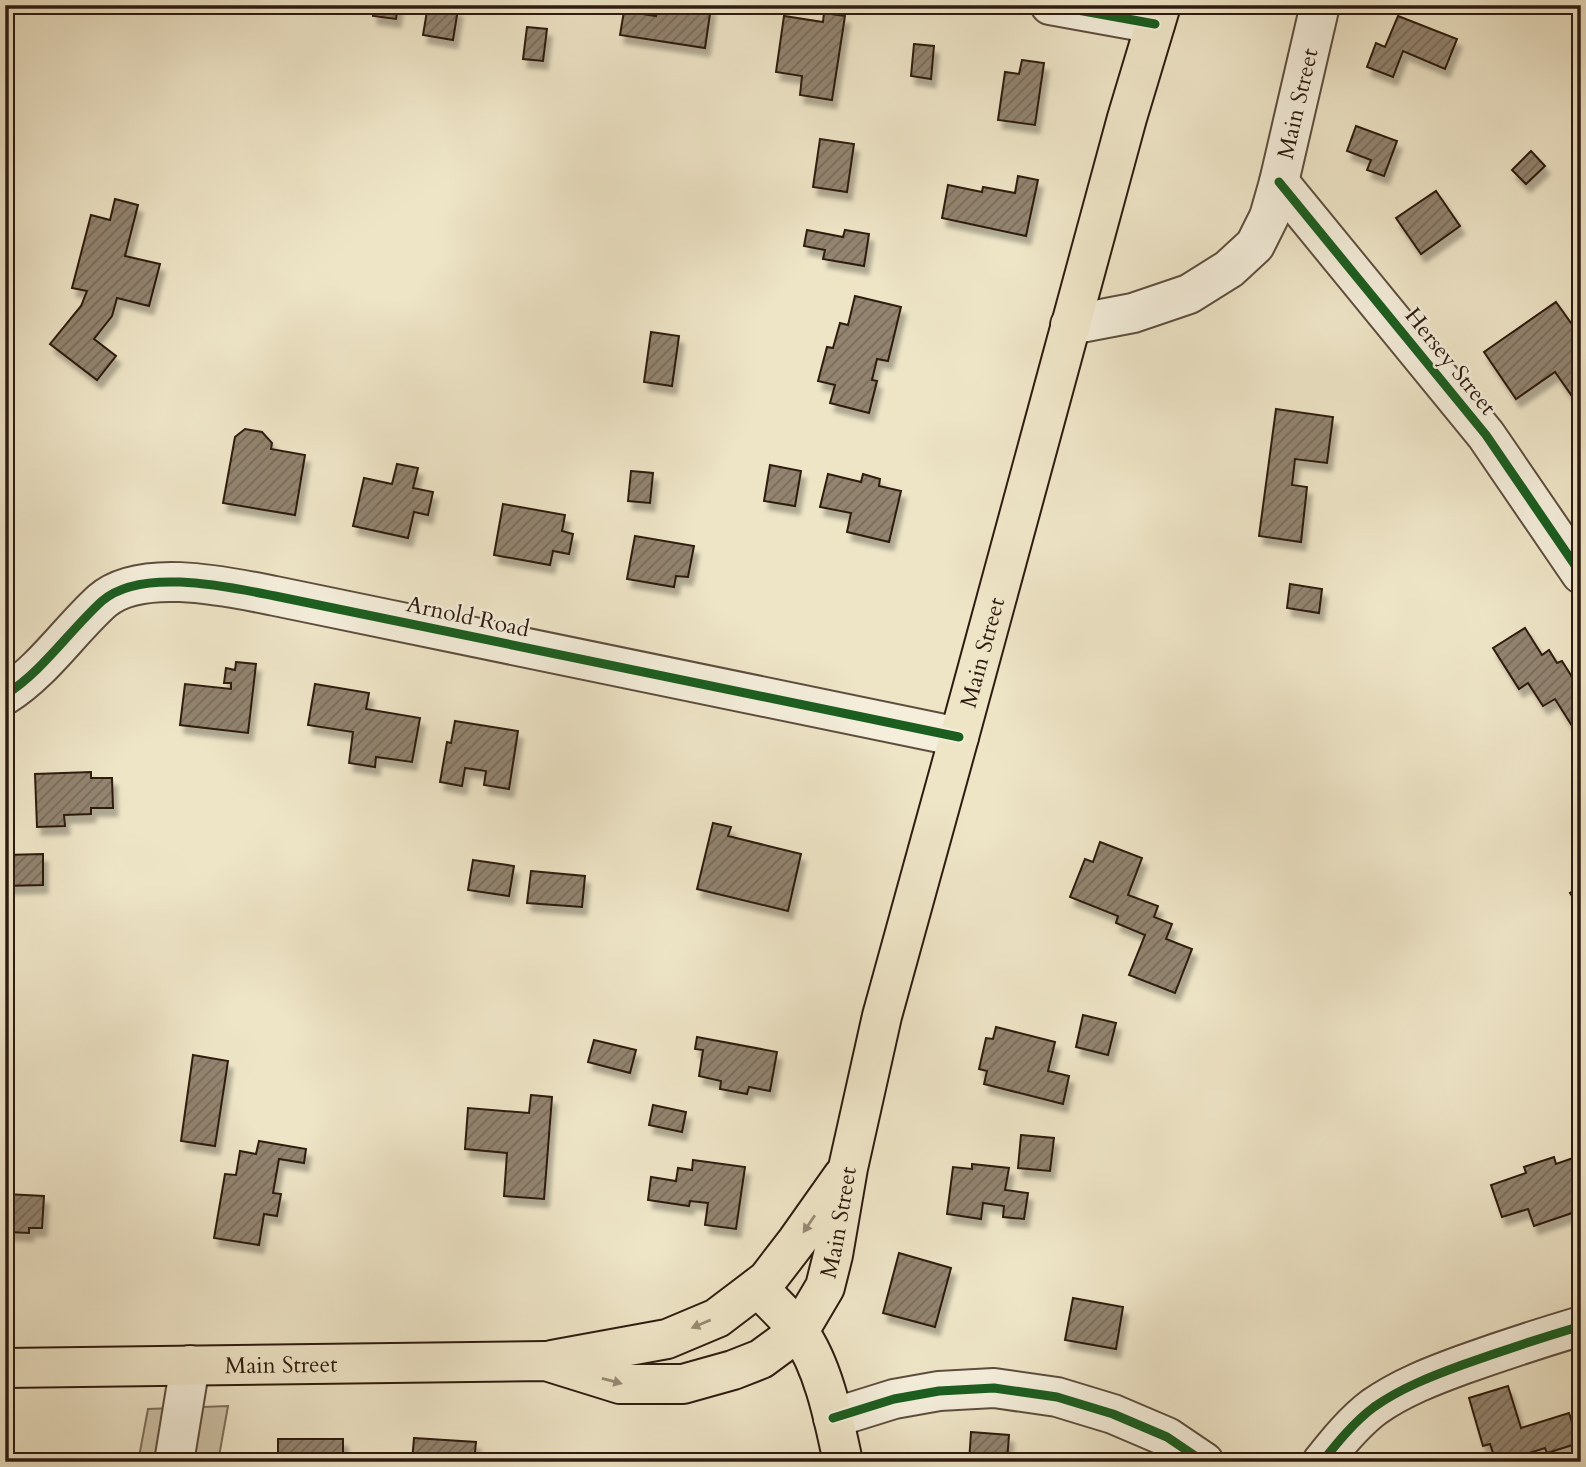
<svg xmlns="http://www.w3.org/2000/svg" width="1586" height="1467" font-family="Cardo,serif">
	<defs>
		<pattern id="building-hatch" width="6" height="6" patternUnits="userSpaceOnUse" patternTransform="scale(1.75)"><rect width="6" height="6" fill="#92846f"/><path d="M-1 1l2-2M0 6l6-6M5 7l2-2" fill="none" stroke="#786b5a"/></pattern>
		<filter id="shadow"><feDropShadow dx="4.5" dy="8" stdDeviation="2" flood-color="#0004"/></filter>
	</defs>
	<rect width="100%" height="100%" fill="#eee5c7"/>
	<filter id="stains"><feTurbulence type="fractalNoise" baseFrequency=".00286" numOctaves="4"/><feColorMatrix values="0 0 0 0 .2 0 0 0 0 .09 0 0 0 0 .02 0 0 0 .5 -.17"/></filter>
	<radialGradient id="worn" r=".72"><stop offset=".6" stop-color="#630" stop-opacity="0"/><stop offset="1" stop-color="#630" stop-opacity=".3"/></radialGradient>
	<!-- pitch -->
	<path fill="#cdc3a8" stroke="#7e6f5c" stroke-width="2" d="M228,1406l-10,56h-80l10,-53z"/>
	<!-- building -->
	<g fill="url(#building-hatch)" stroke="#2e1b10" stroke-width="2" filter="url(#shadow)">
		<path d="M374,5h24l-2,14 -23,-3z"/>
		<path d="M428,5l30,4 -5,31 -30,-5z"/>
		<path d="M658,5h40l13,2 -6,41 -85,-13 4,-24 32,5z"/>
		<path d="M824,13l21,3 -13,84 -32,-5 2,-19 -26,-4 8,-56 39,6z"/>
		<path d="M1398,16l59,23 -12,30 -42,-18 -10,26 -26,-10 9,-24 9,4z"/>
		<path d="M527,27l20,2 -4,32 -20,-2z"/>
		<path d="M914,44l20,2 -3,33 -20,-3z"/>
		<path d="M1022,60l22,3 -9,62 -37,-5 7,-48 14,2z"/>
		<path d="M1356,126l41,15 -13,35 -17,-6 4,-10 -24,-9z"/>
		<path d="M820,139l34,5 -7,48 -34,-5z"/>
		<path d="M1531,151l14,15 -19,18 -14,-14z"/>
		<path d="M1018,176l20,4 -12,56 -84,-18 6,-33 34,7 1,-5 32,6z"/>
		<path d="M1436,191l24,35 -39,28 -25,-36z"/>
		<path d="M115,199l23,6 -13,51 35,8 -11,42 -32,-8 -5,18 -18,23 22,17 -19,24 -47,-36 31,-38 6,-15 -15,-3 19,-73 19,5z"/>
		<path d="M807,230l36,7 2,-7 24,4 -5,32 -41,-7 2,-9 -21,-4z"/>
		<path d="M855,296l46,11 -13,54 -11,-2 -5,21 5,1 -8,32 -39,-10 5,-18 -17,-4 9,-34 6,1 7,-25 8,2z"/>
		<path d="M1556,302l25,35v72l-26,-37 -39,27 -32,-47z"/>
		<path d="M651,332l28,4 -7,50 -28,-4z"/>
		<path d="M1276,409l57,8 -6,46 -32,-4 -3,26 15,2 -6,55 -42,-6z"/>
		<path d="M245,429l17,3 10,11 -1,6 34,6 -10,60 -72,-12 12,-66z"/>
		<path d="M397,464l21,4 -5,20 20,4 -5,23 -14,-3 -6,26 -55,-12 11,-48 28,6z"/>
		<path d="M770,465l31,6 -6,35 -31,-5z"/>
		<path d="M631,471l22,2 -3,30 -22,-2z"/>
		<path d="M828,474l33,8 2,-8 17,5 -1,7 22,5 -12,51 -42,-10 4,-19 -31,-6z"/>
		<path d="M503,504l62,11 -3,16 11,3 -4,20 -16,-3 -3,14 -56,-10z"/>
		<path d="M635,536l59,10 -6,31 -12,-1 -2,11 -47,-8z"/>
		<path d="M1290,584l32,5 -3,24 -32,-5z"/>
		<path d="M1525,628l17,27 7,-5 8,13 5,-2 15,24 4,-3v58l-26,-41 -12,7 -15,-23 -9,6 -26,-41z"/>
		<path d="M236,662l20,2 -8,69 -68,-8 5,-41 46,5v-6h-7l2,-15 9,2z"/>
		<path d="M315,684l54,9 -3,16 54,9 -8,44 -36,-5 -1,10 -26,-4 4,-31 -45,-7z"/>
		<path d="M455,721l63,10 -9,58 -25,-4 2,-14 -21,-3 -3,18 -22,-4 7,-40 4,1z"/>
		<path d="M91,772v6h21l1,30h-22v6l-27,1 1,11 -28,1 -2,-53z"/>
		<path d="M713,823l18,4 -3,9 73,18 -13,57 -91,-22z"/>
		<path d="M1100,842l42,16 -14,37 30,11 -4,11 18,7 -6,15 26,10 -17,44 -46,-18 16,-40 -29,-12 2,-7 -48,-19 15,-38 8,3z"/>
		<path d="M43,854v31l-38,1v-31z"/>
		<path d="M473,860l41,6 -5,30 -41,-6z"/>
		<path d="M531,871l54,5 -3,31 -55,-4z"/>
		<path d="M1581,885v24l-11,-16z"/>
		<path d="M1083,1015l33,8 -8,32 -32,-8z"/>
		<path d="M996,1027l59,15 -7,29 21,5 -6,28 -79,-20 3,-13 -8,-2 7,-31 7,1z"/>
		<path d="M697,1037l80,15 -7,39 -21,-4 -2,7 -27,-5 1,-8 -22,-5 4,-26 -8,-1z"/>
		<path d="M594,1040l42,10 -6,23 -42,-11z"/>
		<path d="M193,1055l35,6 -13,85 -34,-5z"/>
		<path d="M531,1095l21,2 -8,102 -40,-3 3,-43 -42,-4 3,-41 61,5z"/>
		<path d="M653,1105l33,7 -4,20 -33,-7z"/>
		<path d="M1021,1135l33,3 -4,33 -32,-3z"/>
		<path d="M259,1141l47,8 -2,14 -25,-4 -6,34 8,1 -4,22 -13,-2 -5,31 -45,-7 11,-64 11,1 4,-24 16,3z"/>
		<path d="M1581,1144v66l-47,16 -6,-17 -26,8 -11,-32 35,-12 -2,-6 30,-10 2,7 23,-8 -4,-10z"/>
		<path d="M693,1160l52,7 -9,62 -31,-4 3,-22 -18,-2 -1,5 -41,-6 3,-23 25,4 2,-13 14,2z"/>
		<path d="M972,1164l37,4 -4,22 23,3 -4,26 -21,-2 1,-11 -21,-3 -2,16 -34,-5 6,-47 19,2z"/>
		<path d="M5,1194l39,2 -2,32h-13v5l-22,-1z"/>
		<path d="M899,1253l52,15 -16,59 -52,-14z"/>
		<path d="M1073,1298l50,9 -7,42 -51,-9z"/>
		<path d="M1508,1386l13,42 48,-15 10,30 -32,10 -2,-5 -44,14h-5l-6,-18 -7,2 -14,-48z"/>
		<path d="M971,1432l38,3 -2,27h-38z"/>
		<path d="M414,1438l62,4 -2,20h-62z"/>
		<rect x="278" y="1439" width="65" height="23"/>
	</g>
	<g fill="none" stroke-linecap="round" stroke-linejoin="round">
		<!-- minor casing -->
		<g stroke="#5e4e3e" stroke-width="42">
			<g id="minor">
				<path d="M1050,5l105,19"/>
				<path d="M1279,182l207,253 95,139"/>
				<path id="s1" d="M1070,325l63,-12 56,-19 40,-25 26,-24 14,-28 10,-35 41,-177"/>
				<path d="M5,695c38,-24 64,-64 97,-94 39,-34 127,-14 173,-5l684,141"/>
				<path d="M833,1418l61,-19 45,-8 55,-3 63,9 56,17 54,23 37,25"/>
				<path d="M174,1462l16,-97"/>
				<path d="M1322,1462c15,-19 32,-40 52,-55 27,-19 58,-31 88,-42 39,-14 79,-27 119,-39"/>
			</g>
		</g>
		<!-- major casing -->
		<g stroke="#2e1b10" stroke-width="42">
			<g id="major">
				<path d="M758,1287c13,15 30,29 41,45 25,35 35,88 44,130"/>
				<path d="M552,1360l115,-21 50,-21 50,-38 30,-39 46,-65"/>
				<path id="s2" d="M5,1368l541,-7 74,23h63l50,-14 28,-11 38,-28 26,-44 8,-32 15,-87 34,-152 77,-279 168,-619 34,-113"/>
			</g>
		</g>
		<!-- minor -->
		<use href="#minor" stroke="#f4eedb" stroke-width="38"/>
		<!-- major -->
		<use href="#major" stroke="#eee5c7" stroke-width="38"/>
		<!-- cycleway casing -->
		<g stroke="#f4eedb" stroke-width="13">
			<g id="cycleway">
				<path d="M1050,5l105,19"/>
				<path d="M1279,182l207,253 95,139"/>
				<path d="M5,695c38,-24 64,-64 97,-94 39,-34 127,-14 173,-5l684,141"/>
				<path d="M833,1418l61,-19 45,-8 55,-3 63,9 56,17 54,23 37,25"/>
				<path d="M1322,1462c15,-19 32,-40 52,-55 27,-19 58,-31 88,-42 39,-14 79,-27 119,-39"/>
			</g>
		</g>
		<!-- cycleway -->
		<use href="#cycleway" stroke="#1b5e20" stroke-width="9"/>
	</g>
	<!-- one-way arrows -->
	<defs><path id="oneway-solid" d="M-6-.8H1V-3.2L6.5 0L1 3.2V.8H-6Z" transform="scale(1.75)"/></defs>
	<g fill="#988a75">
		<use href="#oneway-solid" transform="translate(809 1224) rotate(124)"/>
		<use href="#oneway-solid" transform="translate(701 1324) rotate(157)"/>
		<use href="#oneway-solid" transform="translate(612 1381) rotate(15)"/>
	</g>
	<g text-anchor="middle" stroke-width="5" stroke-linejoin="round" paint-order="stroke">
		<!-- street labels -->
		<g font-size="23" fill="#2e1b10" stroke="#f4eedb">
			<text dy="8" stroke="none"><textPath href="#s1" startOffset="354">Main Street</textPath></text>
			<text transform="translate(1451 361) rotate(51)" y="8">Hersey Street</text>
			<text transform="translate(468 616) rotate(12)" y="8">Arnold Road</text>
			<text dy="8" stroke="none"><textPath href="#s2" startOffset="1516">Main Street</textPath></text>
			<text dy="8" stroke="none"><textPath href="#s2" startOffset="928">Main Street</textPath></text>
			<text dy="8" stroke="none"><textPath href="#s2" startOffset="276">Main Street</textPath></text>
		</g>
	</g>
	<!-- margin -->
	<rect width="1586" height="1467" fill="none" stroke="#eee5c7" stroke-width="28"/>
	<rect x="7" y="7" width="1572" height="1453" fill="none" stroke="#2e1b10" stroke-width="3.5"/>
	<rect x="14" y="14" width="1558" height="1439" fill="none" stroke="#2e1b10" stroke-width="2"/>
	<rect width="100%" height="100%" filter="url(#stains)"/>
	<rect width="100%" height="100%" fill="url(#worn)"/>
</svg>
